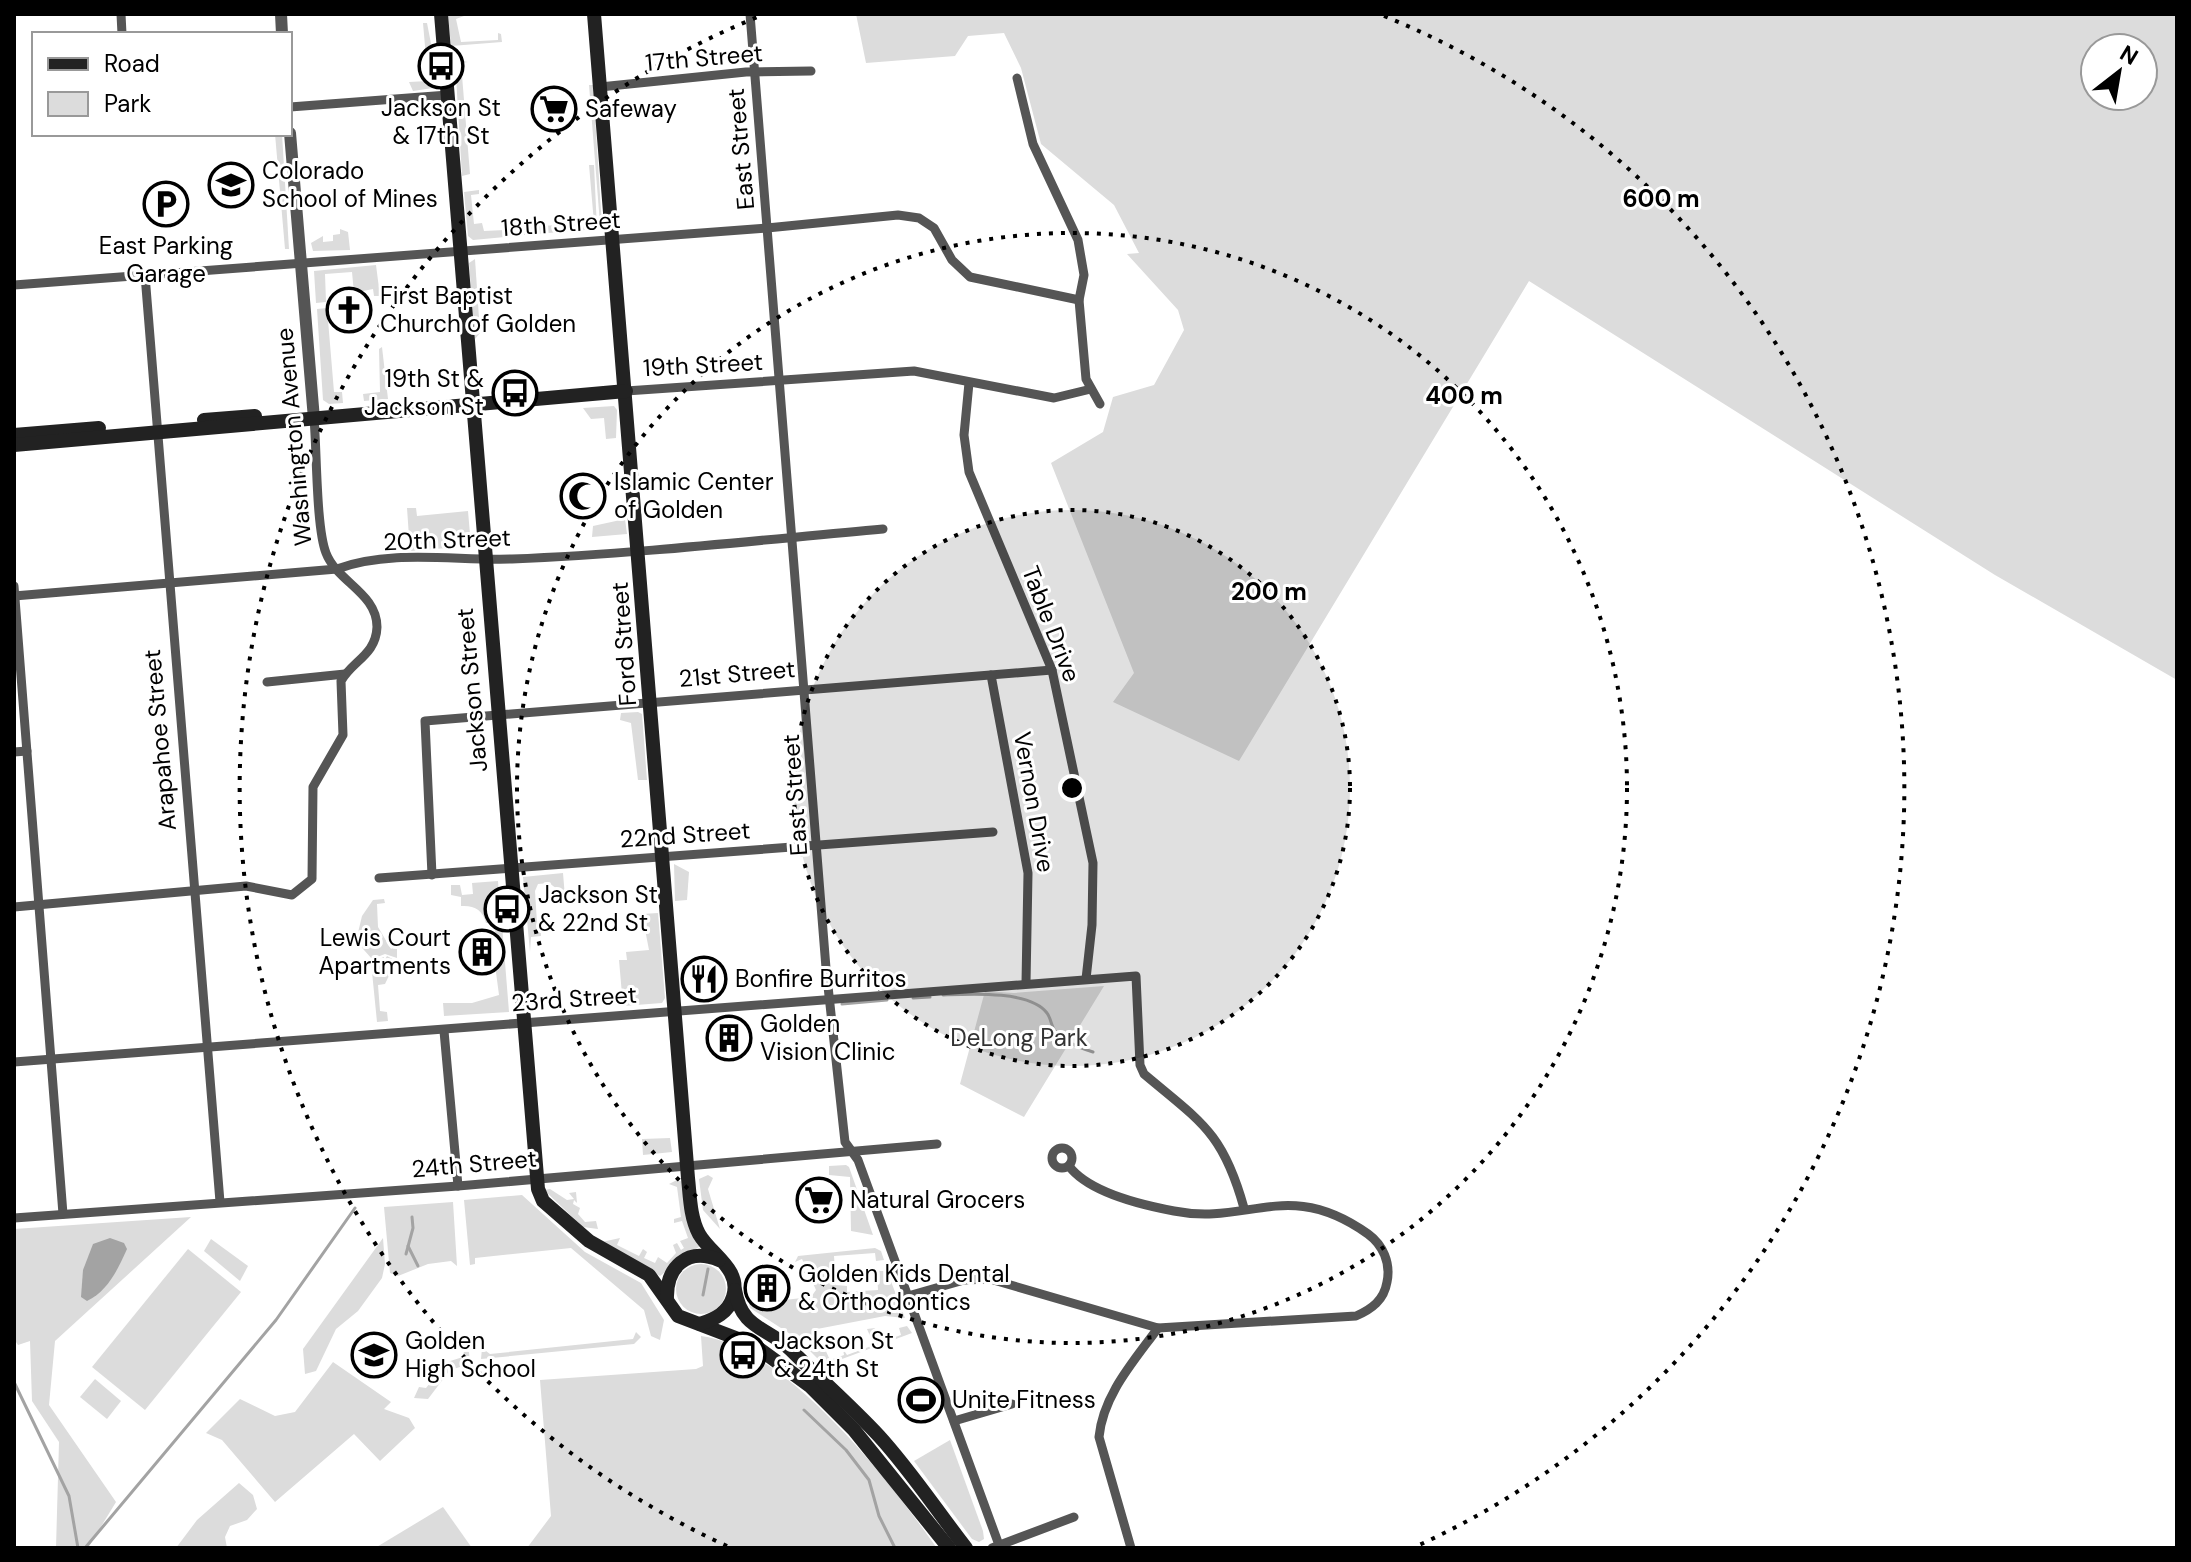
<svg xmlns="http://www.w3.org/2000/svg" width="2191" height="1562" font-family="'DM Sans',sans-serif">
	<rect width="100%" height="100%" fill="#fff"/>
	<!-- green -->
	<g fill="#dcdcdc" fill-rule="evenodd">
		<path d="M448,14l16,2 -8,3 5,23 37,-2v-7l3,1 1,8 -51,4z"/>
		<path d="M856,14h1321v666l-182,-105 -466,-294 -290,480 -126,-59 21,-29 -83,-210 52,-31 10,-35 41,-12 30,-55 -6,-20 -51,-56 12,-1 -25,-48 -73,-61 -20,-76 -17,-35 -36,3 -13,20 -89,7zM2095,48h48v48h-48z"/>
		<path d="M423,23h4l6,31 -2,17h3l-1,17 -20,3 -4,-9 19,-1z"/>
		<path d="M455,60l13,2 -7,1 9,111 -8,2z"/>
		<path d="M589,85h4l9,141 -2,-2z"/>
		<path d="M275,134h7l7,115h-4z"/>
		<path d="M589,165h5l3,64 -73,6v-8l70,-4z"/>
		<path d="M479,190v4l-8,1 3,29 8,-1 2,8 21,-1 2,-8 2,10 -4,5 -32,3 -5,-4 -4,-44z"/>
		<path d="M340,229l8,3 2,18 -37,1 -2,-8 12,-7v6l10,-1v-6l7,-1z"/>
		<path d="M475,259l5,74 -5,6 -6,-76z"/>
		<path d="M376,265l4,31h-6l-1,-7 -19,4 -2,-21 -27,2 1,28 -10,1 -2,-32z"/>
		<path d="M327,308l7,84h8l1,11 -14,1 -6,-4 -6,-91z"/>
		<path d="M382,347l6,52 -24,2 -1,-7 17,-2 -1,-43z"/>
		<path d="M614,406l3,4 -1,28 -10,1 -2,-21 -13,1 -8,-11z"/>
		<path d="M407,508h9l1,8 51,-5 3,35 -61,5z"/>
		<path d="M625,519l2,15 -35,3 1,-11z"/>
		<path d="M638,712l4,2 5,66h-9l-7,-57 -11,-3 1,-7z"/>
		<path d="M674,864l15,8 -2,28 -12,1z"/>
		<path d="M563,873l2,24h-5v-6l-11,-8 -11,1 -3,7 2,32h9l1,6h-6v7l-10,1 -1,15 -7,-75z"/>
		<path d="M498,881l3,40 -15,2c-3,-13 -12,-18 -25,-17v-9l-10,-2v-10h9l2,10 11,-1 -1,-11z"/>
		<path d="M384,899l1,4 -8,1 1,23 13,22 6,-4v13l-12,-4 -13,5 -16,-18 6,-25 11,-16z"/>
		<path d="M658,913l7,85 -3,5 -39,3 -4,-46h8l-1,-8 23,-2 -7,-36z"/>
		<path d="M502,925l7,87 -65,4 -1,-13h29l27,-8 -7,-53h4l-1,-13z"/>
		<path d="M387,956l9,5 -11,23 -7,1 2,26 7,1 1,9 -11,1 -6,-60 13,-5 -1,6z"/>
		<path d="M1104,986l-80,131 -64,-33 25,-93 29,2z"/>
		<path d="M670,1138l2,14 -29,3 -1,-16z"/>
		<path d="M846,1165l3,2 24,68 -22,-4 -1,-54 -21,-2v-9z"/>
		<path d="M708,1175l5,3 -5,11 12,40 -17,-19 -4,-31z"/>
		<path d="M677,1180l6,2 17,64 -40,30 -58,-34 18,-4 -3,7 22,11 4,-7 4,3 -3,6 11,5 3,-6 9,6 9,-10 -3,-8 4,-2 4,7 3,-2 -4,-7 8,-3 -6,-17 -8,2v-4l7,-2 -4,-30 -8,-3z"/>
		<path d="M550,1189l17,11 7,-1 -5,-6 7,-1 1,11 -3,-3 -1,4 7,4 -2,6 7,8 11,-1 2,8 -15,-2 -39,-37z"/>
		<path d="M522,1195l63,57 56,31 23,37 -4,20 -9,-4 -7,-26 -73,-62 -96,10v6l-5,1 -6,-65z"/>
		<path d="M453,1202l4,64 -6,-5 -23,3 -30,12 -8,-3 -6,-66z"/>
		<path d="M191,1217l-136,124 -6,64 67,97 -28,46h-32l3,-106 -27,-41 -2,-60 -12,4 -4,-6v-110z"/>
		<path d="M383,1238l2,26 -3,14 -24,33 -22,18 -20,42 -11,3 -2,-25z"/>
		<path d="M211,1239l37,27 -8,15 -36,-30z"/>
		<path d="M875,1248l6,3 3,9 -8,1 -1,-8 -41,3 2,29 11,1v6l31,-2 -1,-19h10l18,47 -20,-2 -68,13 -3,8 -13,4 -51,-33 -1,-4 62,-7 5,-7 -14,-31 -7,3 3,-6z"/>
		<path d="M188,1249l53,43 -96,118 -53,-43z"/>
		<circle cx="701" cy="1289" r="25"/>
		<path d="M907,1326l5,7 -78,29 -1,12 -23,-23 14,-4 6,13 14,-5 -1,-6 4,6 27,-10 -7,-16 8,-1 6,14 20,-7 -2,-7z"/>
		<path d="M636,1332l5,5 -7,7 -153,15 1,-11 8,6 143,-15z"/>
		<path d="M701,1336c85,11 188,144 235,211l-409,1 24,-32 -11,-136 156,-11 7,-3z"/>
		<path d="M464,1351l5,1 1,12 -20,6 -22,29 -14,-1 5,-11 7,1 21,-26 16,-5z"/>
		<path d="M333,1362l58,40 -7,7 25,9 6,10 -35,33 -26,-27 -79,68 -53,-62 -16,-7 34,-34 35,17 20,-4z"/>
		<path d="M95,1379l26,22 -14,18 -27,-22z"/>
		<path d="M950,1440l33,91 1,8 -5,3 -7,-3 -58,-78z"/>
		<path d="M239,1483l14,12 4,14 -10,11 -17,6 -5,11 2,11h-51l21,-28z"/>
		<path d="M443,1507l29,41h-97z"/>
	</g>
	<!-- water -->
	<path fill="#a3a3a3" d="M110,1238l14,5 3,6c-9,20 -19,42 -40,52l-6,-4 2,-27 10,-26z"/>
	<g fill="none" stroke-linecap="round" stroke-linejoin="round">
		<!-- stream -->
		<g stroke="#a3a3a3" stroke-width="3">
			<path d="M943,995c25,-1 87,-5 104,18 4,5 4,13 8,18 9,11 25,17 38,21"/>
			<path d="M913,998l17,-1"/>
			<path d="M842,1004l45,-4"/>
			<path d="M408,1246l10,20"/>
			<path d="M406,1254l7,-26 -1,-11"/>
			<path d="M703,1295l5,-26"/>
			<path d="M14,1382l55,114 9,52"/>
			<path d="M804,1410l42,40 23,30 10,36 16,32"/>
			<path d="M85,1548l191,-228 79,-112"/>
		</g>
		<!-- minor -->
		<g stroke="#555" stroke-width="9">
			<path d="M121,14l1,20"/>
			<path d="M750,14l76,954 19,174 13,18 141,385"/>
			<path d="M1017,78l16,66 45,96 6,35 -5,25 7,79 14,25"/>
			<path d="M600,87l146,-15 65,-1"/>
			<path d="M290,107l158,-12"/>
			<path d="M145,275l75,927"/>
			<path d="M14,285l753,-57 131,-13 21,3 15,10 18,32 18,17 109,23"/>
			<path d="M969,383l-5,52 5,37 83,198 41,193 -1,62 -6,54"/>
			<path d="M626,391l288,-20 140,27 37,-9"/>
			<path d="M14,586l49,628"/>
			<path d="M14,596l323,-27c54,-20 119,-8 175,-10 124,-5 248,-19 371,-30"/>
			<path d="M991,675l37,198 -2,110"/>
			<path d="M267,682l78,-8"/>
			<path d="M14,752l13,-1"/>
			<path d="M432,875l-7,-154 627,-51"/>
			<path d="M379,878l614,-46"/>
			<path d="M14,907l232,-21 46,9 20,-16 1,-92 30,-52 -2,-54c11,-20 35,-26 36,-54 0,-34 -40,-45 -51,-74 -10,-26 -9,-102 -12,-134"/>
			<path d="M444,1031l14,155"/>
			<path d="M14,1062l1122,-86 4,89 4,9c57,48 79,58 100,134"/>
			<circle cx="1062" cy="1158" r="10"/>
			<path d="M14,1218l444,-32 479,-42"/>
			<path d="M908,1296l56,-16 26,-1 168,49 198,-12c16,-7 28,-16 31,-34 4,-19 -4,-37 -19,-48 -80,-57 -119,-8 -194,-23 -32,-6 -85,-18 -105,-45"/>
			<path d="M954,1421l58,-17"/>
			<path d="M992,1548l82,-31"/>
			<path d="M1131,1548l-32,-111c4,-42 35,-76 59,-109"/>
		</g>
		<!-- tertiary -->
		<g stroke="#555" stroke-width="12">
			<path d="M281,14l1,20"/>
			<path d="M290,133l24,286"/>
		</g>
		<!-- secondary -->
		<g stroke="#222" stroke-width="14">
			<path d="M441,14l97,1175 5,12 46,40 60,34 29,41 76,29 56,41 44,44 95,118"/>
			<path d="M594,14l94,1164c2,18 2,39 11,56 12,21 43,35 34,63 -5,16 -18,22 -33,27"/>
			<path d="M204,420l51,-4"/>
			<path d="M14,435l85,-7"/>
			<path d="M14,445l612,-54"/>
			<path d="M735,1290c7,40 31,36 56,60 29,29 60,56 88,86 32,35 58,75 87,112"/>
			<path d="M667,1299c-1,-32 20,-52 52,-39"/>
		</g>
	</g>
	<!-- distance rings -->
	<circle cx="1072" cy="788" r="278" fill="#000" fill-opacity=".12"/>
	<g fill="none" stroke="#000" stroke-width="4" stroke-dasharray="4 8">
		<circle cx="1072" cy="788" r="278"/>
		<circle cx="1072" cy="788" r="555"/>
		<path d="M727 1546A833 833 0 0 1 760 16M1384 16A833 833 0 0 1 1417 1546"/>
	</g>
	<!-- icons -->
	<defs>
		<g id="bus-ring" transform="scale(2.3)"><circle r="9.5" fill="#fff" stroke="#000" stroke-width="1.5"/><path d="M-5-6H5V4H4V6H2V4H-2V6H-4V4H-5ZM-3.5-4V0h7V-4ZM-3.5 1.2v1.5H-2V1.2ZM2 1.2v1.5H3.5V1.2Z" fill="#000"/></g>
		<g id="supermarket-ring" transform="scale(2.3)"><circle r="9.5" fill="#fff" stroke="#000" stroke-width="1.5"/><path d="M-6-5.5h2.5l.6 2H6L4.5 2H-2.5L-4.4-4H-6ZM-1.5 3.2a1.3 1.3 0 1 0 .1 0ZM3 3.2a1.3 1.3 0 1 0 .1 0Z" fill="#000"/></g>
		<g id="university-ring" transform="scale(2.3)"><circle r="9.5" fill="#fff" stroke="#000" stroke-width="1.5"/><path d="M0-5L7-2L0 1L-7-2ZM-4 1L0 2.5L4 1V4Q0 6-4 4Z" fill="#000"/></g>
		<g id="parking-ring" transform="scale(2.3)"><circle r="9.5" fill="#fff" stroke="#000" stroke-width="1.5"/><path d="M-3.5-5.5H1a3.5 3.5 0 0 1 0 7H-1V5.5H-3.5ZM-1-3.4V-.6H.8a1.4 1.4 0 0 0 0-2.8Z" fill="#000"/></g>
		<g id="church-ring" transform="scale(2.3)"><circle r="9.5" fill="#fff" stroke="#000" stroke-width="1.5"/><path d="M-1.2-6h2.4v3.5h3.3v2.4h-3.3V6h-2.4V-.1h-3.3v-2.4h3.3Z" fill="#000"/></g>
		<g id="mosque-ring" transform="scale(2.3)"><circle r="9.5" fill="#fff" stroke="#000" stroke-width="1.5"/><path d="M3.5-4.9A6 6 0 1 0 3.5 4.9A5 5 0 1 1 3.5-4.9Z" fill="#000"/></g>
		<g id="building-ring" transform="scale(2.3)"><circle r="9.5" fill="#fff" stroke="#000" stroke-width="1.5"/><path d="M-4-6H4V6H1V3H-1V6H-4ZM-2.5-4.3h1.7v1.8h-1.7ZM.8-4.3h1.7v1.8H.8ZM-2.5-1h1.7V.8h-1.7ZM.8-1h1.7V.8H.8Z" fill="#000"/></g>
		<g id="restaurant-ring" transform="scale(2.3)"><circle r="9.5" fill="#fff" stroke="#000" stroke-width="1.5"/><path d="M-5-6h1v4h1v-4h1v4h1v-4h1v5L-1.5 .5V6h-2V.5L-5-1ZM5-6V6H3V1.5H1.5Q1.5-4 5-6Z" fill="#000"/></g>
		<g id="school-ring" transform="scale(2.3)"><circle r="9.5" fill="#fff" stroke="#000" stroke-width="1.5"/><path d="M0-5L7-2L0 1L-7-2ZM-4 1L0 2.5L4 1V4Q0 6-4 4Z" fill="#000"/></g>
		<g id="stadium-ring" transform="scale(2.3)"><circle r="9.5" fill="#fff" stroke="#000" stroke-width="1.5"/><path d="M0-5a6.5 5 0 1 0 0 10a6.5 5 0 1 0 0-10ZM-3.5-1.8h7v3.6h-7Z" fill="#000"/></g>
	</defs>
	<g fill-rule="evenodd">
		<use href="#bus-ring" x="441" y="66"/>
		<use href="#supermarket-ring" x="554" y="109"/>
		<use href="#university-ring" x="231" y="185"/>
		<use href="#parking-ring" x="166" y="204"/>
		<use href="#church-ring" x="349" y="310"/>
		<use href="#bus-ring" x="515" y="393"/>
		<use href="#mosque-ring" x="583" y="496"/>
		<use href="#bus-ring" x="507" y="909"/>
		<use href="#building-ring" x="482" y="952"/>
		<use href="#restaurant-ring" x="704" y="979"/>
		<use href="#building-ring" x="729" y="1038"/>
		<use href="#supermarket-ring" x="819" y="1200"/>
		<use href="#building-ring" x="767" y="1288"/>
		<use href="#school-ring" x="374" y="1355"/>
		<use href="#bus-ring" x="743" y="1355"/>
		<use href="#stadium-ring" x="921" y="1400"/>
	</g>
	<g text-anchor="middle" stroke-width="6" stroke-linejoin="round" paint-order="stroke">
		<!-- street labels -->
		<g font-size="24" fill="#000" stroke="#fff">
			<text transform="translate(704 58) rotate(-5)" y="8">17th Street</text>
			<text transform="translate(741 149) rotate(-95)" y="8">East Street</text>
			<text transform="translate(561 224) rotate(-4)" y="8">18th Street</text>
			<text transform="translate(703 365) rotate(-3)" y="8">19th Street</text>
			<text transform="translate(294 437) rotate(-95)" y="8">Washington Avenue</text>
			<text transform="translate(447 540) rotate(-2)" y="8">20th Street</text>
			<text transform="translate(1051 624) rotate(69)" y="8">Table Drive</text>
			<text transform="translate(624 644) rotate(-94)" y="8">Ford Street</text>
			<text transform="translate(737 674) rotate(-5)" y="8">21st Street</text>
			<text transform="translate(472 690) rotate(-95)" y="8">Jackson Street</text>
			<text transform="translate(160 740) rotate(-95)" y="8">Arapahoe Street</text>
			<text transform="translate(795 795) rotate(-94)" y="8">East Street</text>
			<text transform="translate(1034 802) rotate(80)" y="8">Vernon Drive</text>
			<text transform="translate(685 835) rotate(-4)" y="8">22nd Street</text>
			<text transform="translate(574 999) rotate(-4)" y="8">23rd Street</text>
			<text transform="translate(474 1164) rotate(-5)" y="8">24th Street</text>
		</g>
		<!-- poi labels -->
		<g font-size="24" fill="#000" stroke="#fff" text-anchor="start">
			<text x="441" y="116" text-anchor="middle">Jackson St<tspan x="441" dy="28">&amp; 17th St</tspan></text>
			<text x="585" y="117">Safeway</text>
			<text x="262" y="179">Colorado<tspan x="262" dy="28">School of Mines</tspan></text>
			<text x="166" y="254" text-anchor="middle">East Parking<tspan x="166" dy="28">Garage</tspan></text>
			<text x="380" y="304">First Baptist<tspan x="380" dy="28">Church of Golden</tspan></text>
			<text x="484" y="387" text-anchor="end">19th St &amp;<tspan x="484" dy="28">Jackson St</tspan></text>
			<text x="614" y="490">Islamic Center<tspan x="614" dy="28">of Golden</tspan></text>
			<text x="538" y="903">Jackson St<tspan x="538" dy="28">&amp; 22nd St</tspan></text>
			<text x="451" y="946" text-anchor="end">Lewis Court<tspan x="451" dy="28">Apartments</tspan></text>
			<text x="735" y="987">Bonfire Burritos</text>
			<text x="760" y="1032">Golden<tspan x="760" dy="28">Vision Clinic</tspan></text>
			<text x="850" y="1208">Natural Grocers</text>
			<text x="798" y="1282">Golden Kids Dental<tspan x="798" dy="28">&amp; Orthodontics</tspan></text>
			<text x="405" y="1349">Golden<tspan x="405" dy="28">High School</tspan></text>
			<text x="774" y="1349">Jackson St<tspan x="774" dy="28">&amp; 24th St</tspan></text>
			<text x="952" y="1408">Unite Fitness</text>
		</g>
		<!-- park labels -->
		<g font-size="24" fill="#333" stroke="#fff">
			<text x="1019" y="1046">DeLong Park</text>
		</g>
	</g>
	<circle cx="1072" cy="788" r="12" fill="#000" stroke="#fff" stroke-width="4"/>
	<g font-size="24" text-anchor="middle" font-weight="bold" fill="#000" stroke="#fff" stroke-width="6" stroke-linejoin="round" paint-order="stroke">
		<text x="1661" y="207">600 m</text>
		<text x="1464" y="404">400 m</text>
		<text x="1269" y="600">200 m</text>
	</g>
	<!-- border -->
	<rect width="2191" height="1562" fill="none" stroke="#000000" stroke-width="32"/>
	<!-- legend -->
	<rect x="32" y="32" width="260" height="104" fill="#ffffff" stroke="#999999" stroke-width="2"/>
	<rect x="48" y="58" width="40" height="12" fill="#222222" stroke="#999999" stroke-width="2"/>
	<text x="104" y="72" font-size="24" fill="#000000">Road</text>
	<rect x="48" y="92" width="40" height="24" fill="#dcdcdc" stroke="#999999" stroke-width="2"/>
	<text x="104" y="112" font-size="24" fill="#000000">Park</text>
	<!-- north arrow -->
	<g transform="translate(2119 72) rotate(31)"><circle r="38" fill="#ffffff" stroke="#999999" stroke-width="2"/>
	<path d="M0-6L14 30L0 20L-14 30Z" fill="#000000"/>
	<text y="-12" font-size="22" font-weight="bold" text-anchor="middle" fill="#000000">N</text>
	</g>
</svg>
